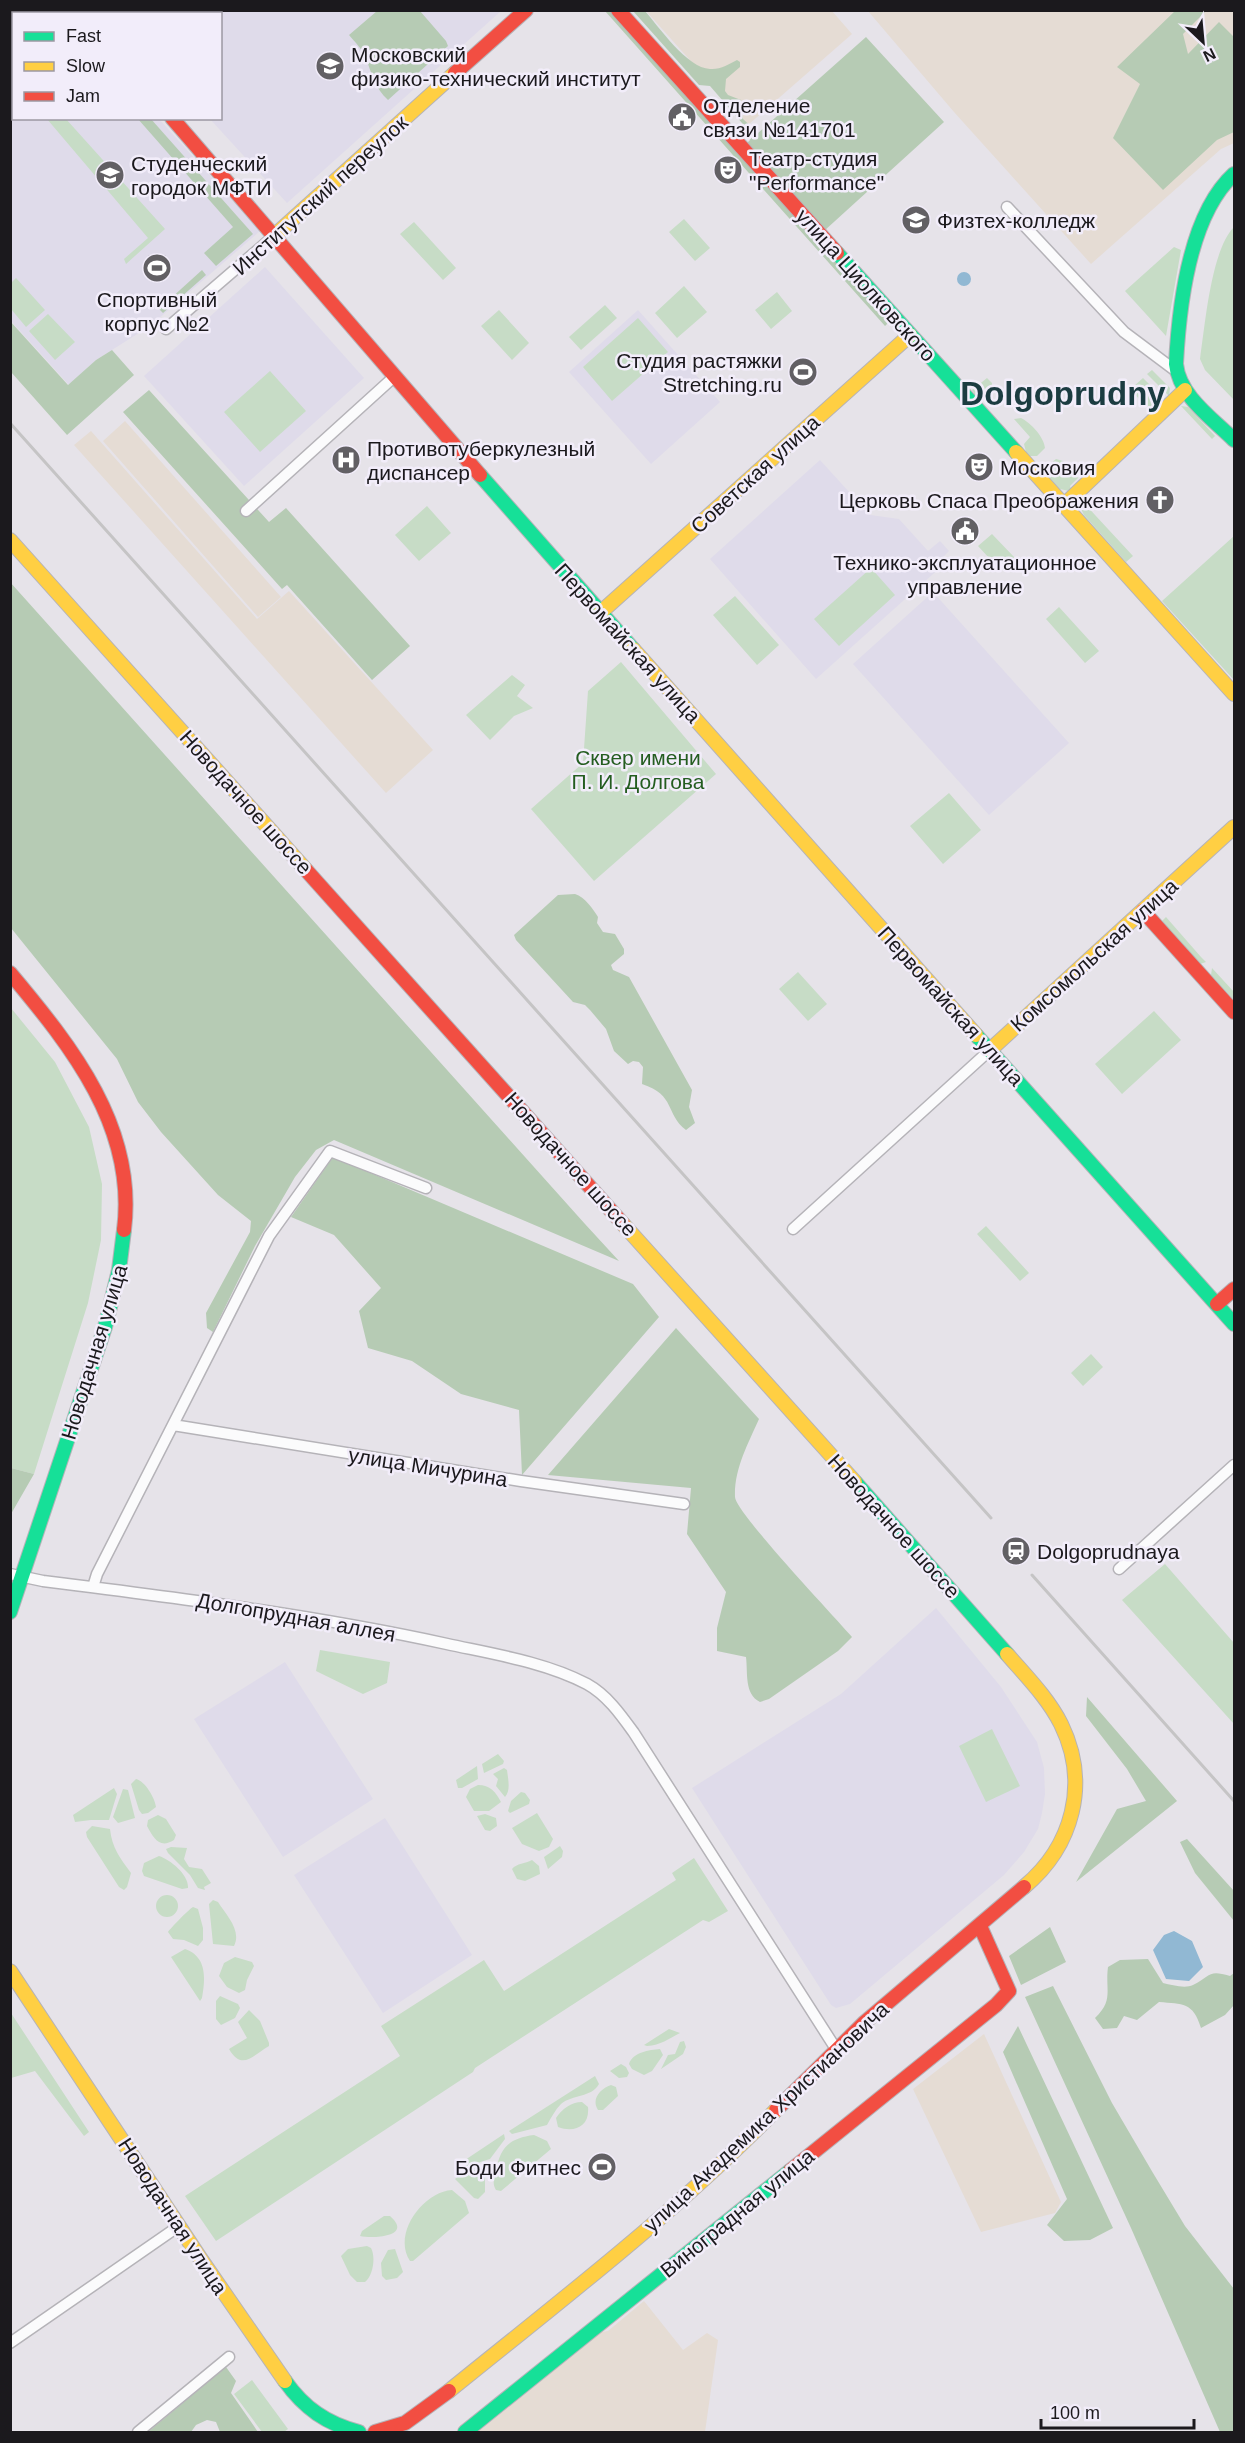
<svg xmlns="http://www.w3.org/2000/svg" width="1245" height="2443" font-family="Arial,sans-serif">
<rect width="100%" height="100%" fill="#e6e3e9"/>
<path fill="#e5dcd4" d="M646,11H832L852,34L748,125Z
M868,11H1234V143L1221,149L1091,264L954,112Z
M125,421L281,597L258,617L103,441Z
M91,431L257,619L289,591L433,750L386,793L74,445Z
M984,2034L1061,2202L1055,2213L981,2232L913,2089Z
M644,2301L683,2350L707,2333L718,2340L705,2432H478L602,2332L608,2331Z"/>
<path fill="#dfdbea" d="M10,11H63L66,13L14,14V118L159,119L260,231L150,326L96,360L69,385L11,321Z
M115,11H501L287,203L210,119L220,118V14H118Z
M265,267L364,378L244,486L144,376Z
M638,310L720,402L651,464L569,372Z
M820,460L870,515L899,519L928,551L940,541L949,551L938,562L942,566L816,679L710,559Z
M933,592L1069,743L989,815L853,664Z
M936,1608L1001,1687L1037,1742L1044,1768L1045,1794L1042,1813L1038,1829L1024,1852L1004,1875L850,2004L836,2008L831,2005L692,1788L841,1694Z
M285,1662L373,1799L283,1857L194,1719Z
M385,1818L472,1955L383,2013L294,1875Z"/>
<path fill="#c7dcc6" d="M123,11V10L171,11L168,13H120Z
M47,119H66L165,229L126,264L124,259L148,238Z
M684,219L710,248L695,261L669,232Z
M414,222L456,268L443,280L400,234Z
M1234,227V400L1205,370L1200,359C1205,326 1211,250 1234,227Z
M1174,247L1181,250L1166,336L1125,291Z
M16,278L45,310L26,327L11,309V283Z
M684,286L707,312L677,338L655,313Z
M777,292L792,311L771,329L755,310Z
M605,305L617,318L581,350L569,337Z
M499,310L529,343L512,360L481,326Z
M48,314L75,342L55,360L29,331Z
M638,318L668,352L612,401L583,367Z
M1152,370L1170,388L1169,396L1147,374Z
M270,371L306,411L260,452L224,412Z
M987,378L992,383V391L986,398H977L972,390Z
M1143,378L1163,398L1150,411L1132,391L1133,387Z
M1181,406L1188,407L1215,436L1212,439Z
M1021,418C1031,423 1044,437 1045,448L1037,456H1030L1026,452L1024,444L1030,437L1014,419Z
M1056,459L1063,461L1078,478L1070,486L1071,489L1069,491L1060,489L1048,476V466Z
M1083,502L1133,556L1126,562L1084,515L1081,509Z
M427,506L451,533L419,561L395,535Z
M992,534L1015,558L1001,571L978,546Z
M1234,536V680L1162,601Z
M871,568L895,595L839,646L814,619Z
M735,596L779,645L757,665L713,615Z
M1059,607L1099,651L1085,663L1046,619Z
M621,662L716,774L594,881L531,809L583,763L588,691Z
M512,675L525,685L517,696L533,708L514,716L490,740L466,715Z
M949,793L981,830L943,864L910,826Z
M1166,917L1201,957L1206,962L1200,964L1162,921Z
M1212,968L1234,992V1000L1211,975Z
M798,972L827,1004L808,1021L779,989Z
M11,1008L55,1062L89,1127L102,1184L101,1240L88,1303L34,1474L11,1468Z
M1154,1011L1181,1040L1122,1094L1095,1064Z
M986,1226L1029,1273L1020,1281L977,1234Z
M1091,1354L1103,1367L1083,1386L1071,1373Z
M1165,1564L1234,1643V1724L1122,1600Z
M320,1650L390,1662L387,1683L363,1694L316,1671Z
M992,1729L1020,1786L986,1802L959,1746Z
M498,1754L504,1761L503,1764L484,1773L482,1764Z
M477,1766L478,1779L462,1788H458L456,1780Z
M504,1768L507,1770C508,1778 511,1791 505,1797L496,1786L498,1779L493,1774Z
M136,1779C145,1781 155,1798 156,1807L148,1813L142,1814L139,1810L131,1784Z
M478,1785C490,1785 496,1792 501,1802L489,1811H474L466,1797L470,1789Z
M114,1788L117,1794L109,1820H91L75,1822L73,1815Z
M123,1789L128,1790L135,1818L118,1823L113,1817Z
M521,1792L525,1793L530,1800L529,1804L510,1813L508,1811L511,1801Z
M537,1813L553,1839L549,1847L539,1851L522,1844L512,1828Z
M485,1814L496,1818L497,1826L490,1831L485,1830L477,1816Z
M158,1815L166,1819L176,1835L174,1840C160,1849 154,1839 147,1826L148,1820Z
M92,1826L110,1829C112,1848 120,1858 131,1873L127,1887L124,1890L119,1887L87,1837L86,1832Z
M560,1846L563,1851L562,1857L548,1869L544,1857Z
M171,1847L187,1848L184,1859L189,1867L202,1869L211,1883L204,1887L205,1890L198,1888L190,1875L168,1853L166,1849Z
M159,1856C171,1860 189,1875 188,1888L182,1889L144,1876L142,1871L144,1863Z
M694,1858L728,1911L709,1922L703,1920L475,2068L473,2072L216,2241L185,2196L400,2056L381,2026L484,1960L504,1991L676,1880L672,1873Z
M532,1860L539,1866L540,1874L525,1881L517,1879L512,1869C517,1863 525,1864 532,1860Z
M156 1906a11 11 0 1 1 22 0a11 11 0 1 1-22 0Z
M213,1900L218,1902C226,1915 242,1930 234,1946L213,1944L209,1904Z
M193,1907L198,1909L203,1928V1940L198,1946L184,1940L173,1939L168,1932C170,1929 190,1908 193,1907Z
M185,1949C208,1957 205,1980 202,1998L200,2001L171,1957Z
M235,1957L252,1962L254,1966L247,1980L245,1990L239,1993L227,1987L219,1976L224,1963Z
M220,1996L238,2004L240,2008L235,2018L221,2025L216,2019V2001Z
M249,2010L260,2021L269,2043V2046C252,2056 242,2071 229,2049L247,2038L238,2022Z
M11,2013L89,2132L84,2136L35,2071L11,2078Z
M669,2029L680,2033C668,2039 661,2045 647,2046L644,2045Z
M684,2041L686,2047L683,2054L661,2069L668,2055L675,2054L680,2042Z
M660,2049L663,2055L652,2071L644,2075L632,2069L629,2064C633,2052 649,2050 660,2049Z
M621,2064L626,2067L629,2073L627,2077L619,2078L610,2071Z
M595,2076L599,2084C591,2098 573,2094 561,2104C555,2110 551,2118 547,2125L512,2134L509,2131Z
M611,2085L616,2087L618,2096L603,2110H598C591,2099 600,2089 611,2085Z
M582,2102L588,2107C590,2127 574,2133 558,2127L556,2118C562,2109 571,2102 582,2102Z
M504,2134L505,2139L490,2159L464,2167L459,2164Z
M534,2135L547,2141L551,2149L501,2191L496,2190C492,2184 494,2178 496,2171C500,2147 510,2138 534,2135Z
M478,2169L485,2172V2192L478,2199L474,2198L455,2179L460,2175Z
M452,2190L465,2201L469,2213L413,2261H410C392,2234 423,2192 452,2190Z
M384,2216H390C414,2237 372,2239 360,2236L362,2231Z
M367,2246L371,2248C376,2257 373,2276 365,2282H357L350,2275L341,2256L348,2249Z
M395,2249L403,2272L397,2278L386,2280L382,2276L381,2263L388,2250Z
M252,2380L288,2429L284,2432H262L234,2394Z"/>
<path fill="#b6cbb4" d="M377,11H420L446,41L448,46L388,100C375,88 372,75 366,58C363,50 355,42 349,35Z
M605,11H612L891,320L885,326Z
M633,11H645C659,27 687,68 710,69C720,70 729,64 737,60L740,62V67L726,79L725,91L728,95L741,100L743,119L758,133L866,37L944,122L824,231L747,143L750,140L746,135L742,123L710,86L699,85Z
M1175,11H1206L1183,34L1188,54L1219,22L1234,37V132L1217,140L1163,190L1113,138L1140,84L1117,67Z
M138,119H151L253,234L216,266L204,253L233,227Z
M202,270L206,275L163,313L159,309Z
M10,321L68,385L96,360L112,350L134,375L67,435L11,372Z
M149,390L269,522L286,508L410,646L372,680L287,585L282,589L123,412Z
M10,582L585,1224L619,1261L334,1140L316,1150L295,1177L255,1246L213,1332L207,1328L206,1313L250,1232L251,1221L218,1195L161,1132L138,1102L117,1059L11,928Z
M575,894C585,897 593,909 598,917L597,923L603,932L615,934L624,949V954L611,965L613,970L629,977L692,1090L689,1107L695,1123L686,1130C665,1114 676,1095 642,1084L643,1067L639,1062L633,1061L628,1064L614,1051L606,1029L590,1010L585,1005L573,1002L516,940L514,935L558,895Z
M333,1157L633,1284L659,1317L522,1475L519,1410L461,1394L412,1361L368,1348L359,1311L381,1288L334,1235L291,1217Z
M676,1328L759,1419C748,1444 734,1469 735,1497C736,1513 835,1617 852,1637L838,1651L769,1699L760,1702C744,1694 748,1673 746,1657L717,1651V1628L726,1592L687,1534L691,1488L548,1475Z
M11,1468L34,1474L11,1514L10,1468Z
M1087,1697L1177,1801L1076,1882L1117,1809L1146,1801L1127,1769L1086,1716Z
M1187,1839L1234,1891V1921L1195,1873L1180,1842Z
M1050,1927L1066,1962L1021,1985L1009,1956Z
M1148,1959L1163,1983C1172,1985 1185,1989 1193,1985C1211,1976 1208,1969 1230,1976L1234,1973V2005L1225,2015L1201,2028C1193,2002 1183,2004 1159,2002L1137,2020L1124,2016L1117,2028L1103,2029L1095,2018C1114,2000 1105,1990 1108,1967L1120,1960Z
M1053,1986L1112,2103L1153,2173L1185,2226L1234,2289V2432H1220L1131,2228L1025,1997Z
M1018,2026L1113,2228L1090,2240L1064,2241L1047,2225L1067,2199L1003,2052Z
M226,2367L236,2381L231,2393L258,2432H220L216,2422L207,2420L196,2425L191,2432H148Z"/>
<path fill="#91b8d3" d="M957 279a7 7 0 1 1 14 0a7 7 0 1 1-14 0Z
M1174,1931L1192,1941L1203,1967L1189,1981L1166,1979L1153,1950L1164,1935Z"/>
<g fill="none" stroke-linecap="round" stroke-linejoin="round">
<g stroke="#b5b3b8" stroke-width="13">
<path id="street" d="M1007,207L1124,332L1176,371
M166,329L274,236
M246,511L395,376
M793,1229L990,1050
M173,1425L521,1481L684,1504
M1119,1569L1234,1465
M10,1574L43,1581C179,1598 314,1615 447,1644C493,1654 545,1662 587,1684C607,1695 621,1715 634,1733L836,2049
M93,1587L97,1574L269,1236L330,1151L426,1188
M10,2343L179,2226
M138,2432L229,2357"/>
</g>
<g stroke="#b5b3b8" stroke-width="16">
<path id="fast" d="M1234,174C1189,215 1179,306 1176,364C1179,396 1213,419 1234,440
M837,253L1016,452
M480,475L633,649
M976,1035L1234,1324
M855,1482L1007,1654
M10,1612L105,1327L119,1270L124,1230
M285,2381C304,2408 327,2424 359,2432
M465,2432L790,2171"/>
</g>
<g stroke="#b5b3b8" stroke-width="16">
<path id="slow" d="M76,10L79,14
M274,236L455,73
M1016,452L1234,694
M1064,505L1185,390
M10,540L306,870
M600,613L910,335
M633,649L976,1035
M990,1050L1234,827
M623,1224L855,1482
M1007,1654C1026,1676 1048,1698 1061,1724C1090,1783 1073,1846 1024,1887
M10,1971L200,2258L285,2381
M449,2391C560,2301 675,2213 776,2110"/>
</g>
<g stroke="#b5b3b8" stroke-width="16">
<path id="jam" d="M618,10L837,253
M455,73L526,10
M172,118L480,475
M306,870L623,1224
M1143,911L1234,1012
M10,973C72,1047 137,1128 124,1230
M1217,1304L1234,1289
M776,2110L865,2022L1024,1887
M790,2171L996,2005L1009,1991L980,1926
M375,2432L405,2423L449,2391"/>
</g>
<use href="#street" stroke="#fbfbfc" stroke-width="10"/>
<use href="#fast" stroke="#16e098" stroke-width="14"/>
<use href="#slow" stroke="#ffcf43" stroke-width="14"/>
<use href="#jam" stroke="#f24e42" stroke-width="14"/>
<path stroke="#c5c4c5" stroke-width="3" d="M10,423L991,1518
M1032,1575L1234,1801"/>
</g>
<defs>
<g id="university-disc" transform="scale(1.5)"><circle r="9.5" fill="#626064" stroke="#f2edfa"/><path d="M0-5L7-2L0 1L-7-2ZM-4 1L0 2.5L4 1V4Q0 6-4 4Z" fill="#fff"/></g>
<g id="civic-disc" transform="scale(1.5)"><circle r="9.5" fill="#626064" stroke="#f2edfa"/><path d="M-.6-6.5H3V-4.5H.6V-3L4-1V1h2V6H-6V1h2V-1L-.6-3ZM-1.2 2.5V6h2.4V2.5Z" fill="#fff"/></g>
<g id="theatre-disc" transform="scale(1.5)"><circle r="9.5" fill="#626064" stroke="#f2edfa"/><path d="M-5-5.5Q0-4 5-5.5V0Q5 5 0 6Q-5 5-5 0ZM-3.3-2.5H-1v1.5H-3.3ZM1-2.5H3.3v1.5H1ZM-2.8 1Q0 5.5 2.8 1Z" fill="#fff"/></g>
<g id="stadium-disc" transform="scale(1.5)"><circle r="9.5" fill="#626064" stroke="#f2edfa"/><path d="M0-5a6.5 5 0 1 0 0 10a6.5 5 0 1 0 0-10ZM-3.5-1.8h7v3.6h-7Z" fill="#fff"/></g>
<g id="hospital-disc" transform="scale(1.5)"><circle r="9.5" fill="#626064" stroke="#f2edfa"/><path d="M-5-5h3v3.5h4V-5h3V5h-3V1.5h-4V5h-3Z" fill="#fff"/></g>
<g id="church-disc" transform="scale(1.5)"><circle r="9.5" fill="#626064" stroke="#f2edfa"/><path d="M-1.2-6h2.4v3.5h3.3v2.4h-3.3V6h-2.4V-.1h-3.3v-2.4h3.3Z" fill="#fff"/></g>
<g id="station-disc" transform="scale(1.5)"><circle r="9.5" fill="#626064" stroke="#f2edfa"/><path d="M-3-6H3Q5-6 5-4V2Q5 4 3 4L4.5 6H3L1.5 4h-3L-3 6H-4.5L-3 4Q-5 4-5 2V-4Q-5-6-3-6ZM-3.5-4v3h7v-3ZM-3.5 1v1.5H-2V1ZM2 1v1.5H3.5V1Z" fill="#fff"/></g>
</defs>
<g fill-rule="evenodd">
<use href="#university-disc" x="330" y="66"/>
<use href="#civic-disc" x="682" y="117"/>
<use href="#theatre-disc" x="728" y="170"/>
<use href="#university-disc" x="110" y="175"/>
<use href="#university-disc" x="916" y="220"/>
<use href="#stadium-disc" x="157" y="268"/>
<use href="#stadium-disc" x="803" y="372"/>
<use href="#hospital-disc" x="346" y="460"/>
<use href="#theatre-disc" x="979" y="467"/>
<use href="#church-disc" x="1160" y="500"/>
<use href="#civic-disc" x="965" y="531"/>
<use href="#station-disc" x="1016" y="1551"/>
<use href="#stadium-disc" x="602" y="2167"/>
</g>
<g text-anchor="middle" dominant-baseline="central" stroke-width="5" stroke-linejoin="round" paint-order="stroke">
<g font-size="21" fill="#1b191d" stroke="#f2edfa" text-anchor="start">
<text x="351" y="54">Московский<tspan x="351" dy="24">физико-технический институт</tspan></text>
<text x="703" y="105">Отделение<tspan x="703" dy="24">связи №141701</tspan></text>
<text x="749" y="158">Театр-студия<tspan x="749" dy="24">"Performance"</tspan></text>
<text x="131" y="163">Студенческий<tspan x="131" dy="24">городок МФТИ</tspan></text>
<text x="937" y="220">Физтех-колледж</text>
<text x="157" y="299" text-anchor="middle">Спортивный<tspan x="157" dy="24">корпус №2</tspan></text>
<text x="782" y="360" text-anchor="end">Студия растяжки<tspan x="782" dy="24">Stretching.ru</tspan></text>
<text x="367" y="448">Противотуберкулезный<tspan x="367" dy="24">диспансер</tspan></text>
<text x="1000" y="467">Московия</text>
<text x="1139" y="500" text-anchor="end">Церковь Спаса Преображения</text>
<text x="965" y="562" text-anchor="middle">Технико-эксплуатационное<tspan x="965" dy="24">управление</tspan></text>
<text x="1037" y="1551">Dolgoprudnaya</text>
<text x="581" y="2167" text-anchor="end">Боди Фитнес</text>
</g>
<g font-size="21" fill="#1b191d" stroke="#f2edfa">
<text transform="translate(320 195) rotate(-42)">Институтский переулок</text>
<text transform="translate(866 285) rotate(48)">улица Циолковского</text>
<text transform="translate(755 474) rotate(-42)">Советская улица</text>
<text transform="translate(628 643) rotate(48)">Первомайская улица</text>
<text transform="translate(246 802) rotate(48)">Новодачное шоссе</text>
<text transform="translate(1094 955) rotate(-42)">Комсомольская улица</text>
<text transform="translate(951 1006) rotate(48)">Первомайская улица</text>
<text transform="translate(571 1164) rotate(48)">Новодачное шоссе</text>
<text transform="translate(94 1352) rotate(-73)">Новодачная улица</text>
<text transform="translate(428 1467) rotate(9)">улица Мичурина</text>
<text transform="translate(894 1526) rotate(48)">Новодачное шоссе</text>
<text transform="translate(296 1617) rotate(10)">Долгопрудная аллея</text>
<text transform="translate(766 2117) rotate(-43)">улица Академика Христиановича</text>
<text transform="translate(737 2213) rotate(-39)">Виноградная улица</text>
<text transform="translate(173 2216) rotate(57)">Новодачная улица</text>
</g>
<g font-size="21" fill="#245d20" stroke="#f2edfa">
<text x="638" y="757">Сквер имени<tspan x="638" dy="24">П. И. Долгова</tspan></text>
</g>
<g font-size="33" font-weight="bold" fill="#1b3c41" stroke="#f2edfa">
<text x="1063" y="393">Dolgoprudny</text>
</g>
</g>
<rect width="1245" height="2443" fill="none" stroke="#1b191d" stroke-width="24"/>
<rect x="12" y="12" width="210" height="108" fill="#f2edfa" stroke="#9c98a2" stroke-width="1.5"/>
<rect x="24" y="32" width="30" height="9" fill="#16e098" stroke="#9c98a2" stroke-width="1.5"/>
<text x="66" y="42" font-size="18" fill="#1b191d">Fast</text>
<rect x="24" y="62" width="30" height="9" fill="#ffcf43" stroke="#9c98a2" stroke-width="1.5"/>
<text x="66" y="72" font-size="18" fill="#1b191d">Slow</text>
<rect x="24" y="92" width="30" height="9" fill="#f24e42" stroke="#9c98a2" stroke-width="1.5"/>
<text x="66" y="102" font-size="18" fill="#1b191d">Jam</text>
<g transform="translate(1203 42) rotate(154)" stroke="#f2edfa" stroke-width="4.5" paint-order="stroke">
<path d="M0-4.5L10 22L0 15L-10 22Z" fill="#1b191d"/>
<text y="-9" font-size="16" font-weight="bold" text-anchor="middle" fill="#1b191d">N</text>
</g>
<path d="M1041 2419v9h153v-9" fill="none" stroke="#1b191d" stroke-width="3"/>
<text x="1050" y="2419" font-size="18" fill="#1b191d" stroke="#f2edfa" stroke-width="4.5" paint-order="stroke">100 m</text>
</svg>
